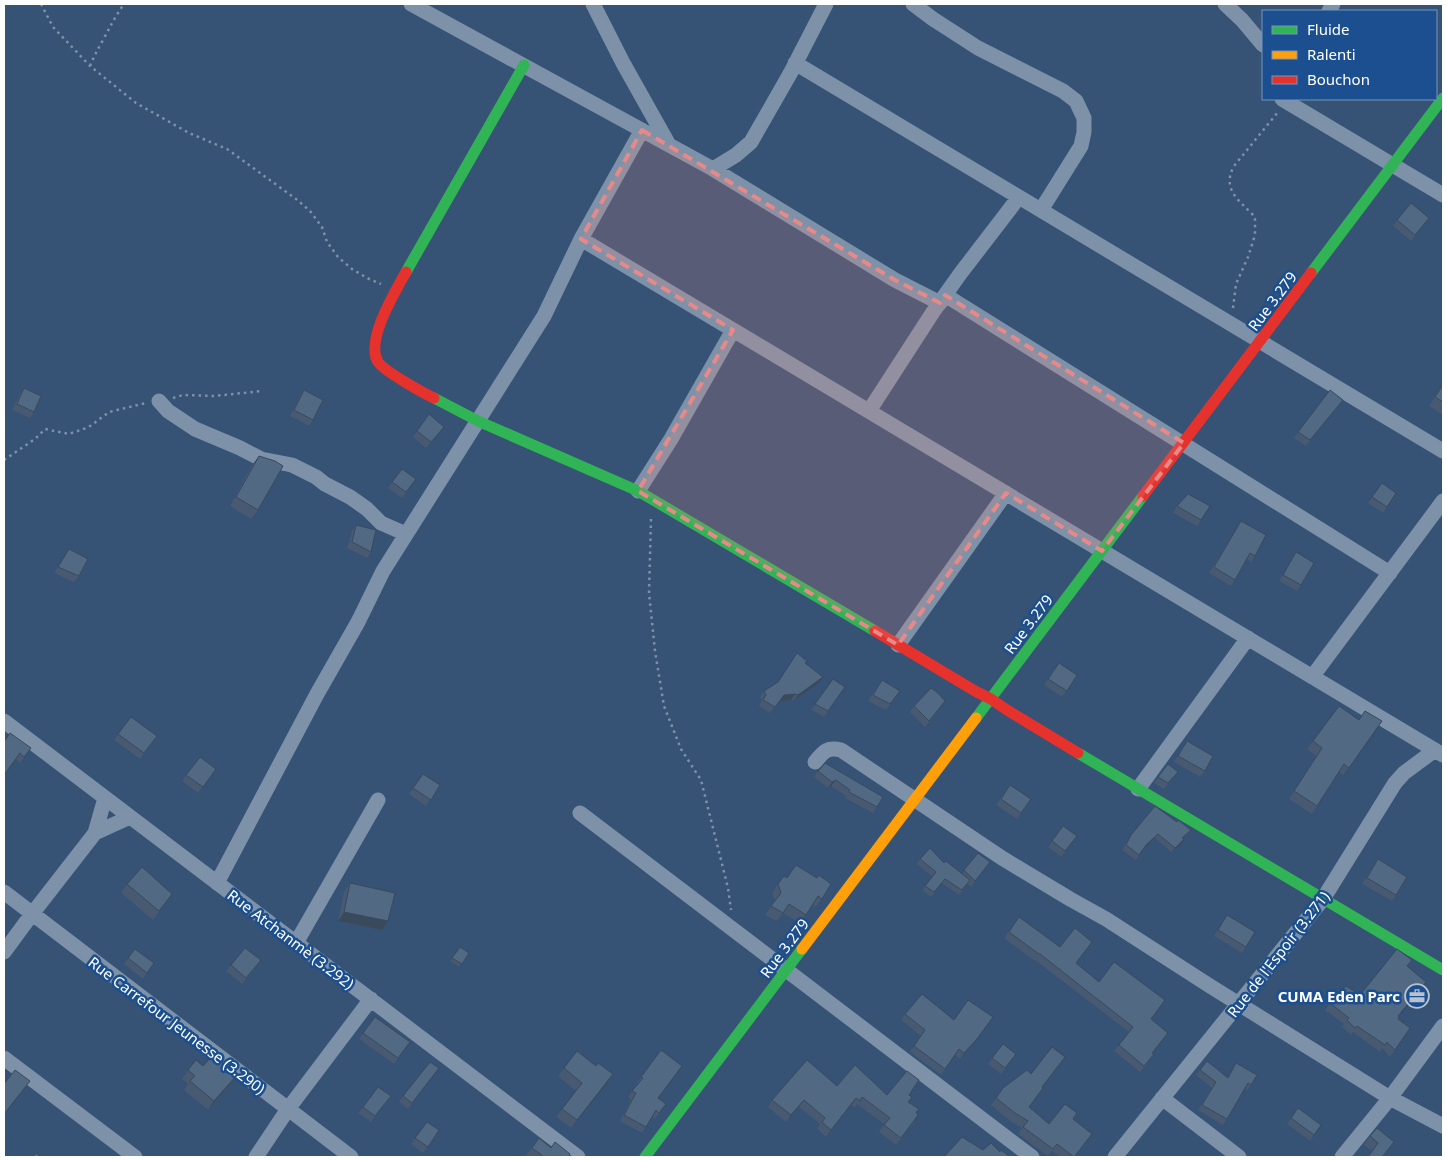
<svg xmlns="http://www.w3.org/2000/svg" width="1447" height="1161" font-family="'Noto Sans',sans-serif">
<rect width="100%" height="100%" fill="#365274"/>
<g fill="none" stroke-linecap="round" stroke-linejoin="round">
<path stroke="#7d92a8" stroke-width="2.5" stroke-dasharray="2.5 4" stroke-linecap="butt" d="M41,4L53,27L90,66L136,103L189,133L227,149L296,199L310,211L322,227L327,242L338,257L352,269L367,278L381,284
M90,66C94,56 98,49 103,40C110,27 116,15 124,4
M1233,308L1236,284L1248,257L1255,235V217C1240,201 1221,190 1234,166L1278,112
M173,398L183,395L214,396L262,391
M4,460L35,439L45,429L69,434L89,427L109,412L146,403
M651,519L649,593L655,651L664,706L681,749L701,780L728,888L731,910"/>
<path stroke="#7d92a8" stroke-width="15" d="M411,4L713,169L895,280L940,303
M593,4L623,63L669,145
M913,4L933,19L978,48L1063,91L1076,101L1084,118V132L1081,146L1041,210
M1225,4L1242,20L1263,45
M1329,11L1333,4
M795,63L1443,451
M1282,99L1443,195
M713,169L736,155L751,142L791,72L826,4
M581,239L1443,755
M945,295L1390,573
M159,401L168,411L195,429L240,448L261,459L292,465L316,477L325,484L350,497L367,509L381,523L406,534
M869,411L933,312L960,274L1019,197
M638,491L671,439L733,330
M898,645L1006,493
M1312,677L1443,501
M4,721L578,1157
M815,762C824,751 827,747 841,750L1002,858L1070,899L1106,919L1210,986L1390,1098L1443,1126
M1138,789L1248,638
M580,813L1032,1157
M95,833L130,817
M217,883L317,694L358,622L383,571L544,316L581,239L642,130
M4,892L351,1157
M296,943L378,800
M4,952L32,914L95,833L105,798
M4,1058L135,1157
M1162,1098L1239,1157
M256,1157L288,1109L371,999
M1115,1157L1323,899L1395,783L1404,773L1435,750
M1342,1157L1390,1098L1443,1026"/>
<path stroke="#30b455" stroke-width="11" d="M406,272L524,65
M1311,273L1443,98
M434,398L478,421L638,491L875,631
M976,718L1143,496
M1078,753L1443,970
M645,1157L802,949"/>
<path stroke="#ff9f0a" stroke-width="11" d="M802,949L976,718"/>
<path stroke="#e5322d" stroke-width="11" d="M406,272C395,292 365,341 378,362C384,371 423,393 434,398
M1143,496L1311,273
M875,631L975,691L991,699L1007,710L1078,753"/>
</g>
<path fill="#475a72" d="M1429,218L1411,241L1393,226L1397,220Z
M1443,384V415L1429,406Z
M24,388L34,412L30,418L12,410L20,394Z
M304,390L313,420L309,426L290,416L300,396Z
M1343,400L1306,446L1294,438L1298,432Z
M429,414L444,427L426,448L413,437Z
M259,456L258,510L251,519L230,506L252,465Z
M402,469L416,479L402,498L388,488Z
M1382,483L1387,507L1383,513L1368,503Z
M1177,506L1201,520L1197,526L1173,513Z
M1241,521L1255,556L1251,562L1247,559L1231,586L1209,573Z
M356,525L371,552L367,558L347,548L352,531Z
M69,549L79,576L74,582L54,573Z
M1296,552L1301,585L1297,591L1279,581Z
M1059,663L1077,675L1062,697L1044,685Z
M806,664L819,683L793,701L791,700L780,701L770,713L759,706L762,700L760,697L764,691Z
M833,679L845,687L824,717L811,710Z
M882,680L900,691L886,710L868,701Z
M914,706L941,707L925,727L910,712Z
M1339,706L1359,720L1365,711L1382,721L1343,775L1339,772L1312,814L1289,799L1316,756L1307,749Z
M131,717L157,736L140,759L114,740Z
M1187,741L1205,771L1200,777L1174,762Z
M4,742L31,748L20,763L16,759Z
M1168,764L1178,772L1164,789L1154,783Z
M216,769L198,793L182,781L186,775Z
M818,771L883,797L873,813L845,798L846,796L831,786L828,788L814,777Z
M423,774L440,785L426,806L409,794Z
M1010,785L1031,799L1017,819L996,805Z
M1177,822L1191,830L1183,838L1181,844L1171,852L1155,838L1143,849L1136,860L1122,850L1131,835Z
M1063,826L1077,836L1061,857L1048,847Z
M978,853L990,862L971,887L967,883L959,895L942,883L931,897L922,890L933,877L917,864L920,859L944,863L962,874Z
M1378,859L1396,895L1392,901L1362,884Z
M796,865L817,878L831,884L816,907L812,905L800,923L783,913L777,921L765,915L775,901L772,893L784,876L787,878Z
M350,883L388,921L382,930L338,921L344,892Z
M127,884L172,894L153,920L121,893Z
M1019,917L1099,982L1151,1019L1168,1033L1153,1053L1150,1060L1140,1072L1114,1051L1129,1032L1035,960V961L1004,938Z
M1223,921L1246,947L1242,953L1214,936Z
M460,947L469,953L459,967L450,961Z
M135,949L154,963L143,979L124,964Z
M231,965L257,966L242,984L226,971Z
M1407,966L1422,989L1398,1016V1019L1410,1028L1390,1057L1382,1048L1380,1052L1353,1032L1351,1035L1342,1027L1344,1024L1325,1010L1330,1003L1360,995Z
M905,1014L972,1045L960,1059L955,1055L941,1075L910,1052L921,1036L901,1020Z
M375,1017L410,1042L394,1064L359,1039Z
M1003,1044L1016,1054L1001,1074L988,1064Z
M661,1050L658,1098L666,1104L655,1119L652,1116L642,1133L620,1121L631,1099L628,1097L638,1083H637Z
M1065,1057L1042,1087L1029,1107L1049,1124L1077,1113L1073,1119L1087,1141L1074,1157H1060L1052,1151L1048,1156L1018,1134L1022,1128L1010,1121L991,1105L996,1098L1031,1074Z
M1236,1063L1251,1085L1247,1090L1245,1089L1223,1125L1198,1110L1212,1088L1196,1075L1200,1070L1228,1077Z
M203,1066L231,1083L208,1110L184,1090L188,1084L182,1079L188,1070Z
M596,1066L613,1074L571,1128L556,1117L576,1091L558,1076L564,1068Z
M439,1068L408,1109L399,1102L403,1096Z
M837,1086L887,1095H909L912,1097L909,1102L919,1109L917,1112L914,1122L896,1145L879,1132L884,1124L857,1104L855,1108L851,1105L826,1137L817,1128L820,1124L799,1107L786,1122L768,1107L772,1100Z
M391,1096L371,1122L358,1113L363,1107Z
M1298,1108L1321,1125L1310,1141L1287,1124Z
M427,1122L439,1130L423,1153L411,1144Z
M1370,1136L1394,1142L1383,1157H1368L1372,1151L1364,1145Z
M532,1148H551L569,1155L573,1157H529L526,1155Z"/>
<path fill="#394a5c" d="M823,677L819,683L793,701L798,695Z
M795,694L791,700L780,701L770,713L784,695Z
M836,780L831,786L828,788L832,782Z
M1158,834L1155,838L1142,850L1146,845Z
M1184,839L1181,844L1171,852Z
M344,912L388,921L382,930L338,921Z
M1426,982L1422,989L1393,1023L1398,1016Z
M988,1023L972,1045L960,1059L964,1053Z
M613,1074L607,1083L571,1128L577,1120Z
M237,1075L231,1083L208,1110L214,1101Z
M856,1098L851,1105L826,1137L831,1130Z
M804,1100L799,1107L786,1122L791,1115Z"/>
<path fill="#526984" stroke="#394a5c" d="M1411,203L1429,218L1415,235L1397,220Z
M1443,385V402L1435,397Z
M24,388L41,396L34,412L17,404Z
M304,390L323,400L313,420L294,410Z
M1330,390L1343,400L1310,440L1298,432Z
M429,414L444,427L431,442L417,431Z
M259,456L275,461L283,466L258,510L236,497Z
M402,469L416,479L406,492L392,482Z
M1382,483L1396,493L1387,507L1372,497Z
M1188,494L1210,506L1201,520L1177,506Z
M1241,521L1266,535L1255,556L1250,553L1235,580L1214,567Z
M356,525L376,530L371,552L352,542Z
M69,549L88,559L79,576L58,567Z
M1296,552L1314,563L1301,585L1283,575Z
M797,653L807,661L805,663L823,677L798,695L795,694L784,695L775,707L763,700L766,695L764,691L778,682Z
M1059,663L1077,675L1067,691L1048,679Z
M833,679L845,687L828,711L815,704Z
M882,680L900,691L890,704L873,695Z
M931,688L938,693L945,701L929,721L914,706Z
M1339,706L1359,720L1365,711L1382,721L1349,768L1344,764L1317,806L1294,791L1322,748L1313,741Z
M131,717L157,736L144,753L118,734Z
M10,733L31,748L24,757L20,753L4,775V742Z
M1187,741L1213,756L1205,771L1178,756Z
M200,757L216,769L203,787L186,775Z
M825,763L883,797L877,807L849,792L850,790L836,780L832,782L818,771Z
M1168,764L1178,772L1168,783L1158,777Z
M423,774L440,785L431,800L413,788Z
M1010,785L1031,799L1021,813L1001,799Z
M1155,806L1177,822L1178,820L1191,830L1182,838L1184,839L1175,848L1158,834L1146,845L1139,855L1126,845L1131,835Z
M1063,826L1077,836L1065,851L1052,841Z
M930,848L944,863L946,861L970,880L962,890L945,879L934,892L925,886L936,872L920,859Z
M978,853L990,862L975,881L964,870Z
M1378,859L1407,877L1396,895L1367,878Z
M796,865L817,878L819,875L831,884L822,899L818,896L806,915L789,904L783,913L771,906L781,893L778,884L784,876L787,878Z
M142,867L172,894L159,911L127,884Z
M350,883L395,893L388,921L344,912Z
M1227,915L1255,932L1246,947L1218,930Z
M1019,917L1060,947L1075,928L1092,942L1076,963L1099,982L1114,962L1165,1000L1151,1019L1168,1033L1152,1053L1154,1054L1144,1066L1119,1045L1133,1027L1040,954H1039L1009,932Z
M460,947L469,953L462,964L452,958Z
M245,948L261,960L246,978L231,965Z
M135,949L154,963L147,973L128,958Z
M1397,949L1412,960L1407,966L1426,982L1398,1016L1399,1017L1398,1019L1410,1028L1395,1050L1387,1042L1385,1045L1357,1026L1355,1028L1347,1020L1349,1018L1330,1003L1346,986L1360,995Z
M922,994L954,1020L968,1000L993,1017L977,1039L964,1053L959,1049L945,1069L914,1046L925,1030L905,1014Z
M375,1017L410,1042L398,1058L363,1033Z
M1003,1044L1016,1054L1005,1068L992,1058Z
M1052,1047L1065,1057L1042,1087L1043,1088L1029,1107L1049,1124L1065,1104L1077,1113L1073,1119L1092,1134L1074,1157L1057,1144L1053,1149L1023,1127L1028,1121L1015,1113L996,1098L1003,1088L1027,1070L1031,1074Z
M661,1050L682,1066L658,1098L666,1104L659,1113L656,1110L646,1127L624,1115L636,1093L632,1091L643,1078L641,1077Z
M577,1051L596,1066L598,1063L613,1074L577,1120L562,1109L582,1083L564,1068Z
M214,1054L237,1075L214,1101L190,1081L195,1076L188,1070L196,1060L203,1066Z
M807,1060L837,1086L855,1065L887,1095L907,1071L919,1080L909,1095L912,1097L908,1102L919,1109L916,1112L918,1115L901,1138L884,1125L890,1118L862,1097L860,1101L856,1098L831,1130L822,1122L825,1118L804,1100L791,1115L772,1100Z
M1207,1061L1228,1078L1236,1063L1257,1075L1251,1085L1248,1083L1227,1119L1202,1105L1216,1082L1200,1070Z
M430,1062L439,1068L412,1103L403,1096Z
M15,1070L30,1081L4,1114V1084Z
M378,1087L391,1096L375,1116L363,1107Z
M1298,1108L1321,1125L1314,1135L1291,1118Z
M427,1122L439,1130L428,1147L415,1138Z
M1377,1128L1394,1142L1382,1157H1368L1378,1143L1370,1136Z
M962,1137L983,1150L991,1143L1000,1152L1001,1150L1010,1157H944Z
M539,1138L551,1148L555,1142L570,1154L569,1155L573,1157H540L542,1155L532,1148Z
M36,1153L41,1157H33Z"/>
<path fill="#e88989" fill-opacity="0.2" stroke="#e88989" stroke-width="4" stroke-dasharray="10 6" stroke-linejoin="round" d="M642,130L895,280L940,303L945,295L1184,443L1102,551L1006,493L898,645L638,491L733,330L581,239Z"/>
<defs>
<g id="office-ring" transform="scale(1.25)"><circle r="9.5" fill="#1b4f8f" stroke="#b9c2ce" stroke-width="1.5"/><path d="M-6-3h4V-5.5h4V-3h4V5H-6ZM-1-4.5V-3h2v-1.5ZM-6 0V1H6V0Z" fill="#b9c2ce"/></g>
</defs>
<g fill-rule="evenodd">
<use href="#office-ring" x="1417" y="996"/>
</g>
<g text-anchor="middle" dominant-baseline="central" stroke-width="5" stroke-linejoin="round" paint-order="stroke">
<g font-size="15" fill="#fff" stroke="#1b4f8f">
<text transform="translate(1272 301) rotate(-53)">Rue 3.279</text>
<text transform="translate(1028 624) rotate(-53)">Rue 3.279</text>
<text transform="translate(291 939) rotate(37)">Rue Atchanmè (3.292)</text>
<text transform="translate(784 948) rotate(-53)">Rue 3.279</text>
<text transform="translate(1278 954) rotate(-52)">Rue de l'Espoir (3.271)</text>
<text transform="translate(177 1025) rotate(37)">Rue Carrefour Jeunesse (3.290)</text>
</g>
<g font-size="15" font-weight="bold" fill="#fff" stroke="#1b4f8f" text-anchor="end">
<text x="1400" y="996">CUMA Eden Parc</text>
</g>
</g>
<rect width="1447" height="1161" fill="none" stroke="#ffffff" stroke-width="10"/>
<rect x="1262" y="10" width="175" height="90" fill="#1b4f8f" stroke="#7695bc"/>
<rect x="1272" y="26" width="25" height="8" fill="#30b455" stroke="#7695bc"/>
<text x="1307" y="35" font-size="15" fill="#ffffff">Fluide</text>
<rect x="1272" y="51" width="25" height="8" fill="#ff9f0a" stroke="#7695bc"/>
<text x="1307" y="60" font-size="15" fill="#ffffff">Ralenti</text>
<rect x="1272" y="76" width="25" height="8" fill="#e5322d" stroke="#7695bc"/>
<text x="1307" y="85" font-size="15" fill="#ffffff">Bouchon</text>
</svg>
